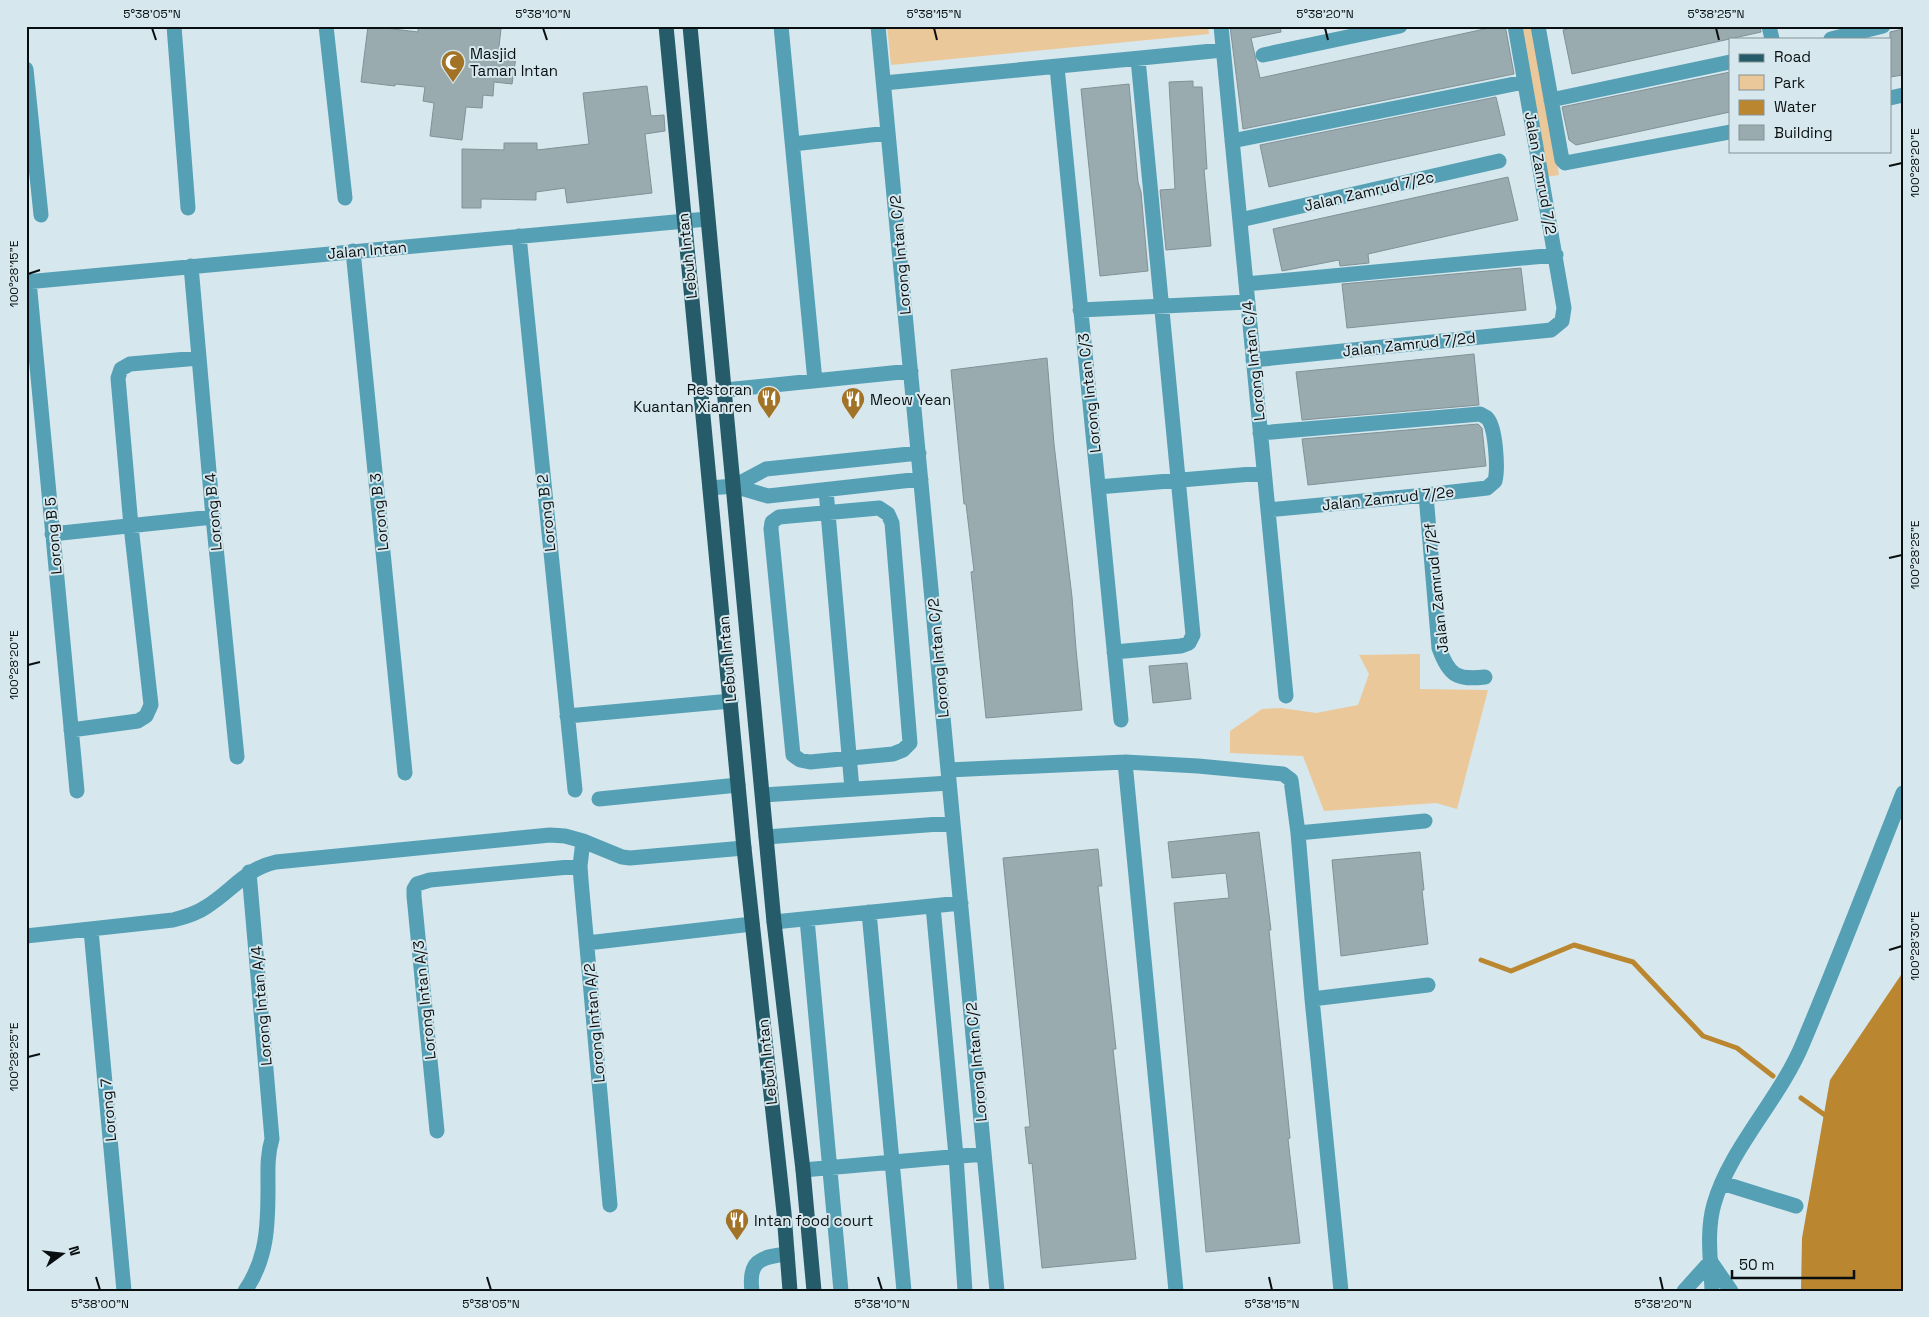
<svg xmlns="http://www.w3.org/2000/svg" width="1929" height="1317" font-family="'Space Grotesk',sans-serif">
<rect width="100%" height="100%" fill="#d6e8ed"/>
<path fill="#ebc899" d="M887,26H1208L1209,34L891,65Z
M1522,26H1534L1559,175L1546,177Z
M1420,654V689L1488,690L1457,809L1436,803L1324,811L1303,756L1230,753V731L1262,709L1281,708L1316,713L1358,705L1369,674L1359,655Z"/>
<path fill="#bb8630" d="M1903,972V1291H1801L1802,1238L1830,1080Z"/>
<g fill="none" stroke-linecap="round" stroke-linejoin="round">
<path stroke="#bb8630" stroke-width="5" d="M1481,960L1511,971L1574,945L1633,962L1703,1036L1737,1048L1773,1076
M1801,1098L1829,1118"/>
</g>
<path fill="#9aabb0" stroke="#819297" d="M368,26L418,32V26H476L501,29L498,55L516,57L512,84L494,82L493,96L483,95L482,108L466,107L462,140L430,136L434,103L423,101L425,87L395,84V86L361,82Z
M1230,26H1280L1281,32L1251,38L1260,78L1489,28V26H1504L1506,30L1514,74L1243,129Z
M1580,26H1760L1761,32L1572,74L1563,30Z
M1903,29V75L1890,77V32Z
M1730,72V112L1576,145L1569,140L1562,107Z
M1193,81V87H1202L1207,169H1204L1211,246L1166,250L1160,190L1175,189L1169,82Z
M1129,84L1138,182L1141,192L1148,271L1100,276L1081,89Z
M647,86L651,116L664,115L665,131L645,134L652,193L567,203L565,188L536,192V200L481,199V208H462V149L504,150V143H537V150L589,144L583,93Z
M1496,97L1505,135L1269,187L1260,145Z
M1508,177L1518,220L1368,254L1369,263L1340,266L1339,260L1282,271L1273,229Z
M1521,268L1526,310L1347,328L1342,284Z
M1474,354L1479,405L1302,420L1296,372Z
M1047,358L1054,444L1072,597L1076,649L1082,710L986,718L971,572L974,571L966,504H964L951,370Z
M1478,424L1482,428L1486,466L1308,485L1302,439Z
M1187,663L1191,699L1153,703L1149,666Z
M1259,832L1271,930H1269L1290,1138L1288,1139L1300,1243L1206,1252L1174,903L1229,898L1226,873L1172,878L1168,842Z
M1098,849L1102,886H1098L1116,1049H1113L1136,1259L1042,1268L1032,1163L1029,1164L1025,1127H1030L1003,858Z
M1420,852L1424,890H1422L1428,944L1341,956L1332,860Z"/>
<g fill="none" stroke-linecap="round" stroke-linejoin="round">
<path stroke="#56a0b6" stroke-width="15" d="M174,26L188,208
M326,26L345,198
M781,26L815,381
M878,26L997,1291
M1221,26L1286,696
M1538,26L1562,160L1565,163L1730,132
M1769,26L1772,39
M1831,39L1883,26
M1263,55L1400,26
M1057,67L1121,720
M26,69L41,215
M884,83L1223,50
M1890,98L1903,95
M1551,100L1730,62
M1232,141L1524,82
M793,144L888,133
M1240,220L1499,161
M519,236L575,790
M353,251L405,773
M191,266L213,517L237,757
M29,281L77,791
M26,282L707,219
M1246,284L1556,255
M1080,310L1248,302
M1253,360L1551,330L1562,321L1564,308L1515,26
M725,390L911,371
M1260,433L1480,414C1482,415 1486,417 1487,418C1496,427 1498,469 1495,481L1487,488L1426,495L1268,510
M734,486L768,496L921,479
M1098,487L1264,473
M710,488L734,486L766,469L919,453
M826,490L852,789
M1426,495L1439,648C1449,676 1457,680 1485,677
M879,508L888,514L892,523L910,743L903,750L893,754L810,762L800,760L793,755L771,529L772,522L779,517Z
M52,534L213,517
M1114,652L1181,646L1189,643L1193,635L1138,59
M567,716L731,701
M71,730L138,721L146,716L151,705L131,526L118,378L121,369L130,364L199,358
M1125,762L1176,1291
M948,770L1125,762L1198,766L1283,774L1291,780L1298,833L1312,999L1341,1291
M763,795L949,783
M599,799L738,785
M1298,833L1425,821
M766,837L953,823
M583,841L580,866L581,880L610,1205
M933,906L956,1156L965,1291
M869,912L904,1291
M807,919L841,1291
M774,922L961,903
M91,930L124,1291
M26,936L173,920C185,917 196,914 206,907C232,891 245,869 276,862L550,835L565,836L583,841L622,857L630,858L744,848
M587,943L752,924
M1312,999L1428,985
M437,1131L414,896V889L417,884L430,880L580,866
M803,1170L984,1154
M1722,1183L1796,1206
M1711,1262L1731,1291
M245,1291C267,1259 268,1226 268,1188C268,1171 267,1155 272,1139L249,872
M752,1291C748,1261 760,1257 787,1254
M1684,1291L1711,1261
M1712,1291C1711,1262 1706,1232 1714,1204C1730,1148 1780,1099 1803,1043C1838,960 1870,876 1903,793"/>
<path stroke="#265c6a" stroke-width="15" d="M666,26L744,848L784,1213L790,1291
M690,26L774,922L803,1170L814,1291"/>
</g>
<path fill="none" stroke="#090f11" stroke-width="2" d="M152,28L156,40M543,28L547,40M934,28L937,40M1325,28L1328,40M1716,28L1719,40M1889,166L1902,163M28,274L40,270M1889,558L1902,555M28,665L40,662M1889,950L1902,946M28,1057L40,1054M96,1277L100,1290M487,1277L491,1290M878,1277L882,1290M1269,1277L1272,1290M1660,1277L1663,1290"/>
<defs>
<g id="mosque-pin" transform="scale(1.25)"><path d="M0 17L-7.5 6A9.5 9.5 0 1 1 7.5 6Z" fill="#a27326" stroke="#d6e8ed"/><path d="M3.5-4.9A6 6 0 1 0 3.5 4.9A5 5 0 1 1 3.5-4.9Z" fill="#fff"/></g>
<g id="restaurant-pin" transform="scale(1.25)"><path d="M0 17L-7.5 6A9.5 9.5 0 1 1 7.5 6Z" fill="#a27326" stroke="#d6e8ed"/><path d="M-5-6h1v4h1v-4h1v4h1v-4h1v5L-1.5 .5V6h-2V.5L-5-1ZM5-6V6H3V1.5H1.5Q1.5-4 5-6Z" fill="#fff"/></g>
</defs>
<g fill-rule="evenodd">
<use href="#mosque-pin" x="453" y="62"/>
<use href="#restaurant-pin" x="769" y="398"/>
<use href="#restaurant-pin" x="853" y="399"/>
<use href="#restaurant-pin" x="737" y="1220"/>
</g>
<g text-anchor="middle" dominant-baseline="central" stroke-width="4" stroke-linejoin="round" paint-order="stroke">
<g font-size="15" fill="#090f11" stroke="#d6e8ed" text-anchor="start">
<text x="470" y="53">Masjid<tspan x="470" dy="17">Taman Intan</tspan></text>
<text x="752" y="389" text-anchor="end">Restoran<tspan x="752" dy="17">Kuantan Xianren</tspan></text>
<text x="870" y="399">Meow Yean</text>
<text x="754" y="1220">Intan food court</text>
</g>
<g font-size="15" fill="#090f11" stroke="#d6e8ed">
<text transform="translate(1541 173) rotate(80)">Jalan Zamrud 7/2</text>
<text transform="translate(1369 191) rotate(-13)">Jalan Zamrud 7/2c</text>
<text transform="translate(367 250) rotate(-5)">Jalan Intan</text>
<text transform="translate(900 255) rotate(-95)">Lorong Intan C/2</text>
<text transform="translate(687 256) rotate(-96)">Lebuh Intan</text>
<text transform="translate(1409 344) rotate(-6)">Jalan Zamrud 7/2d</text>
<text transform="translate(1253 361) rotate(-96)">Lorong Intan C/4</text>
<text transform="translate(1089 393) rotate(-96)">Lorong Intan C/3</text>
<text transform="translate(1388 498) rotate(-6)">Jalan Zamrud 7/2e</text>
<text transform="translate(213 512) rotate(-95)">Lorong B 4</text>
<text transform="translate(379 512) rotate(-96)">Lorong B 3</text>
<text transform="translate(546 513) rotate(-96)">Lorong B 2</text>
<text transform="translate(53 536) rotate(-95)">Lorong B 5</text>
<text transform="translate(1436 588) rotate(-96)">Jalan Zamrud 7/2f</text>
<text transform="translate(938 658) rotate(-95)">Lorong Intan C/2</text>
<text transform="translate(727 659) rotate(-95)">Lebuh Intan</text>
<text transform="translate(424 1000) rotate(-96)">Lorong Intan A/3</text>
<text transform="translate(261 1006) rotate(-95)">Lorong Intan A/4</text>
<text transform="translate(594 1023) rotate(-95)">Lorong Intan A/2</text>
<text transform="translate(767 1062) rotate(-96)">Lebuh Intan</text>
<text transform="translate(976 1062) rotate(-95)">Lorong Intan C/2</text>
<text transform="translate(108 1110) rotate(-95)">Lorong 7</text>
</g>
</g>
<rect width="1929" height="1317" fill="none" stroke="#d6e8ed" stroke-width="55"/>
<rect x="1729" y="38" width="162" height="115" fill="#d6e8ed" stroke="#849195"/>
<rect x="1739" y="54" width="25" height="8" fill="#265c6a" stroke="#849195"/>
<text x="1774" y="62" font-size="15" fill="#090f11">Road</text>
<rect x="1739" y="75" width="25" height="15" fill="#ebc899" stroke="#849195"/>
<text x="1774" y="88" font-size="15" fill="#090f11">Park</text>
<rect x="1739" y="100" width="25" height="15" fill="#bb8630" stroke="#849195"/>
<text x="1774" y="112" font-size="15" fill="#090f11">Water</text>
<rect x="1739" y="125" width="25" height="15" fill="#9aabb0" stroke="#849195"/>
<text x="1774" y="138" font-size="15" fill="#090f11">Building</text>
<g transform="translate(62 1254) rotate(75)" stroke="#d6e8ed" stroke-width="4" paint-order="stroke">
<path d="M0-4L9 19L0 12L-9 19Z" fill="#090f11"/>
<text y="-8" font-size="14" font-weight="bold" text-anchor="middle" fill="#090f11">N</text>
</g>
<path d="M1732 1270v8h122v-8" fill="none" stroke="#090f11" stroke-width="2.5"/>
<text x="1739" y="1270" font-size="15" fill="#090f11" stroke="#d6e8ed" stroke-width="4" paint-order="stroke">50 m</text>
<rect x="28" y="28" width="1874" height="1262" fill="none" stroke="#090f11" stroke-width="2"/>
<g font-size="12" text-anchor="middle" fill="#090f11">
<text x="152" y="18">5°38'05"N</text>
<text x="543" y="18">5°38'10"N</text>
<text x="934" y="18">5°38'15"N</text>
<text x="1325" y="18">5°38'20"N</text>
<text x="1716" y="18">5°38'25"N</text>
<text transform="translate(1915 163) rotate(-90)" y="4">100°28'20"E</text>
<text transform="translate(14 274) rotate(-90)" y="4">100°28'15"E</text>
<text transform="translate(1915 555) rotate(-90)" y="4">100°28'25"E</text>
<text transform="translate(14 665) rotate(-90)" y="4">100°28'20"E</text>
<text transform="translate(1915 946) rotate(-90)" y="4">100°28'30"E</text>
<text transform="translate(14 1057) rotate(-90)" y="4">100°28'25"E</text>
<text x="100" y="1308">5°38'00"N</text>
<text x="491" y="1308">5°38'05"N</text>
<text x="882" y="1308">5°38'10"N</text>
<text x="1272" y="1308">5°38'15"N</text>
<text x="1663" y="1308">5°38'20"N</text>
</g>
</svg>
